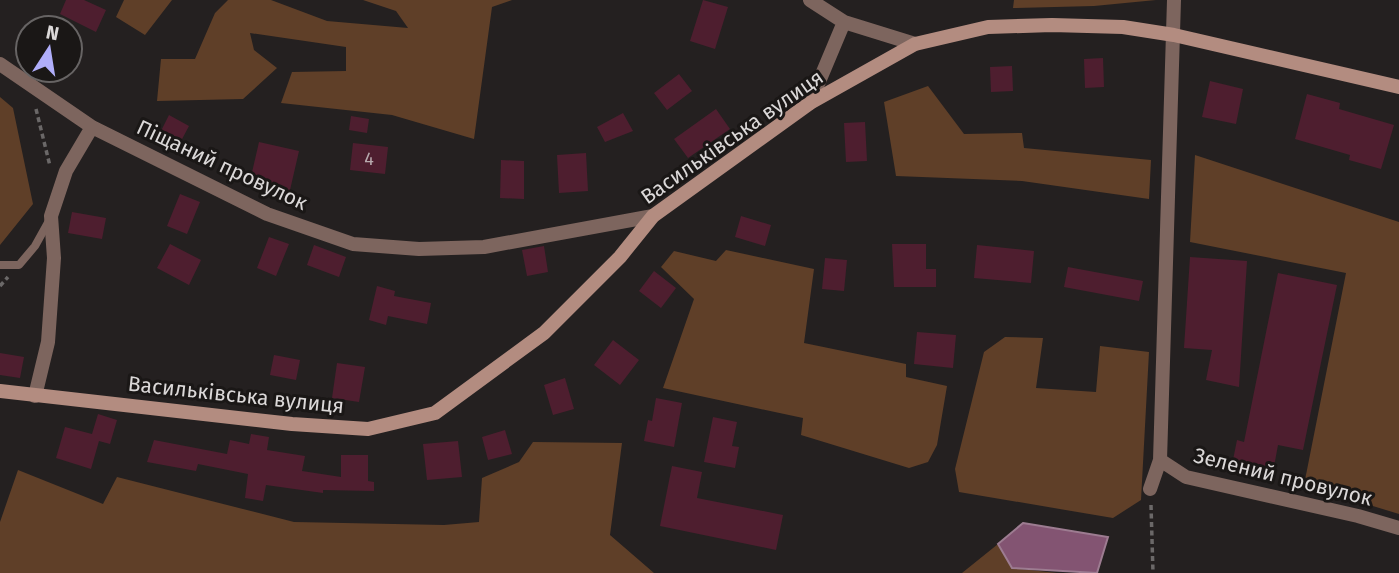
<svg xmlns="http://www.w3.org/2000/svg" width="1399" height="573" font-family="'Fira Sans',sans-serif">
<rect width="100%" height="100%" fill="#242020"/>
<path fill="#5f3f28" d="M124,0H172L145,35L116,17Z
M228,0H271L327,21L408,28L396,11L363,0H512L492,7L474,139L392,115L281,103L292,72L346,71V47L250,33L254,50L277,68L243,99L157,101L161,59H195L215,13Z
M1014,0H1156L1094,6L1013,8Z
M928,86L964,134L1022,133L1024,148L1151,160L1149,199L1022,181L896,176L884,102Z
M0,97L13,108L33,204L0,245Z
M1195,155L1399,222V514L1304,485L1346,273L1190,242Z
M726,250L814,269L804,343L906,364V377L947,386L937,445L928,462L909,468L801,435L803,418L663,388L694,299L661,267L674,251L716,261Z
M1005,337L1043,338L1036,388L1096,392L1100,346L1149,352L1141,500L1113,518L959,492L955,469L984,352Z
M533,442L622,443L610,535L654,573H0V522L18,470L103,504L117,477L294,522L444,525L479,522L482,478L519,462Z
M998,544L1012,568L1057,573H962Z"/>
<path fill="#835472" stroke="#9d7c91" stroke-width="2" d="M1023,523L1108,537L1097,573L1012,568L998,544Z"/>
<path fill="#4e1e2f" d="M66,0H84L106,10L96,32L60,14Z
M703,0L728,7L715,49L690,41Z
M1103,58L1104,87L1085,88L1084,59Z
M1012,66L1013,91L991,92L990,67Z
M679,74L692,91L667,110L654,93Z
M1210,81L1243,89L1236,124L1202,117Z
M1307,94L1340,103L1339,109L1394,125L1381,169L1349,160L1350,155L1295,139Z
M716,109L730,129L688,158L674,139Z
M623,113L633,131L605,142L597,127Z
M169,115L189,126L181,141L161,131Z
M351,116L369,119L367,133L349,130Z
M865,122L867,161L846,162L844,123Z
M259,142L299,151L290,190L250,181Z
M353,143L388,147L385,174L350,170Z
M586,153L588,191L559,193L557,155Z
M501,160L524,161V199L500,198Z
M180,194L200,202L187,234L167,226Z
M72,212L106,218L102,239L68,233Z
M741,216L771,225L765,246L735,237Z
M269,237L289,244L276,276L257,268Z
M170,244L201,260L189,285L157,268Z
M892,244H926V269H936V287H894Z
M314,245L346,257L339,277L307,265Z
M977,245L1034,251L1031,283L974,278Z
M544,246L548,272L527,276L522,250Z
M1190,257L1247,261L1239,387L1206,380L1212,350L1184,348Z
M825,258L847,260L844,291L822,289Z
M1068,267L1143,281L1139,301L1064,287Z
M654,271L676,288L661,308L639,291Z
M1278,273L1337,285L1303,450L1278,445L1273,472L1232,465L1237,440L1244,442Z
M377,286L395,291L394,296L431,303L427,324L388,316L386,325L369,320Z
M917,332L956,335L953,368L914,364Z
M613,340L639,360L620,385L594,365Z
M0,353L24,357L20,378L0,375Z
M274,355L300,360L296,380L270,375Z
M337,363L365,367L359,402L332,398Z
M565,378L574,409L553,415L544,385Z
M656,398L682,403L674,447L644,441L648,420L652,421Z
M98,414L117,420L110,444L99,441L91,469L56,458L65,427L92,434Z
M713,417L737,422L732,446L739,447L735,468L704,462Z
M505,430L512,454L488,460L482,437Z
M251,434L269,437L267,450L305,456L302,471L341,477V455H368V481L374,482V491L323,490V493L266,485L263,501L245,498L248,474L198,464L196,471L147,462L154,440L227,454L230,440L249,444Z
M458,441L462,477L427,480L423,444Z
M672,466L702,472L697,498L783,515L776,550L660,526Z"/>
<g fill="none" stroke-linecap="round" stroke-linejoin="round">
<path stroke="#6b6868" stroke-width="3.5" stroke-dasharray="5 3.5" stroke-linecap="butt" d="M36,109L50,166
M0,286L8,277
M1151,505L1153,573"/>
<path stroke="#7d655e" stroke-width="8" d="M0,265H19L35,246L50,219"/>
<path stroke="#7d655e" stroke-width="14" d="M810,0L844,22L915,44
M0,64L92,127L267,214L353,244L419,249L484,247L653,216
M810,103L844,22
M35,396L48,342L54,258L51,216L66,171L92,127
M1160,460L1186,477L1358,516L1399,528
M1150,489L1160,460L1174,0"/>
<path stroke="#b38c80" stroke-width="14" d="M0,391L292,424L368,429L435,413L544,333L620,257L653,216L810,103L915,44L988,27L1052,25L1123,27L1174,35L1399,87"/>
</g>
<g text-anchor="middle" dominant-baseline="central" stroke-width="6" stroke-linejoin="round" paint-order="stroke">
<g font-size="18" fill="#b8aaae">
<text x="369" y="159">4</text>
</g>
<g font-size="21" fill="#dbd8d8" stroke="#1a1716">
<text transform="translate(732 137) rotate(-35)">Васильківська вулиця</text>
<text transform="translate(222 165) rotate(25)">Піщаний провулок</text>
<text transform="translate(236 395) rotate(6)">Васильківська вулиця</text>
<text transform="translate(1283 477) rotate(14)">Зелений провулок</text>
</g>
</g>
<g transform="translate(49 49) rotate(12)"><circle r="33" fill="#1a1716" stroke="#676464" stroke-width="2"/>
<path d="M0-5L12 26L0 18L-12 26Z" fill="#b0aefa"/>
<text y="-10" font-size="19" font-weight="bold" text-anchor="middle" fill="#dbd8d8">N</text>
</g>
</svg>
